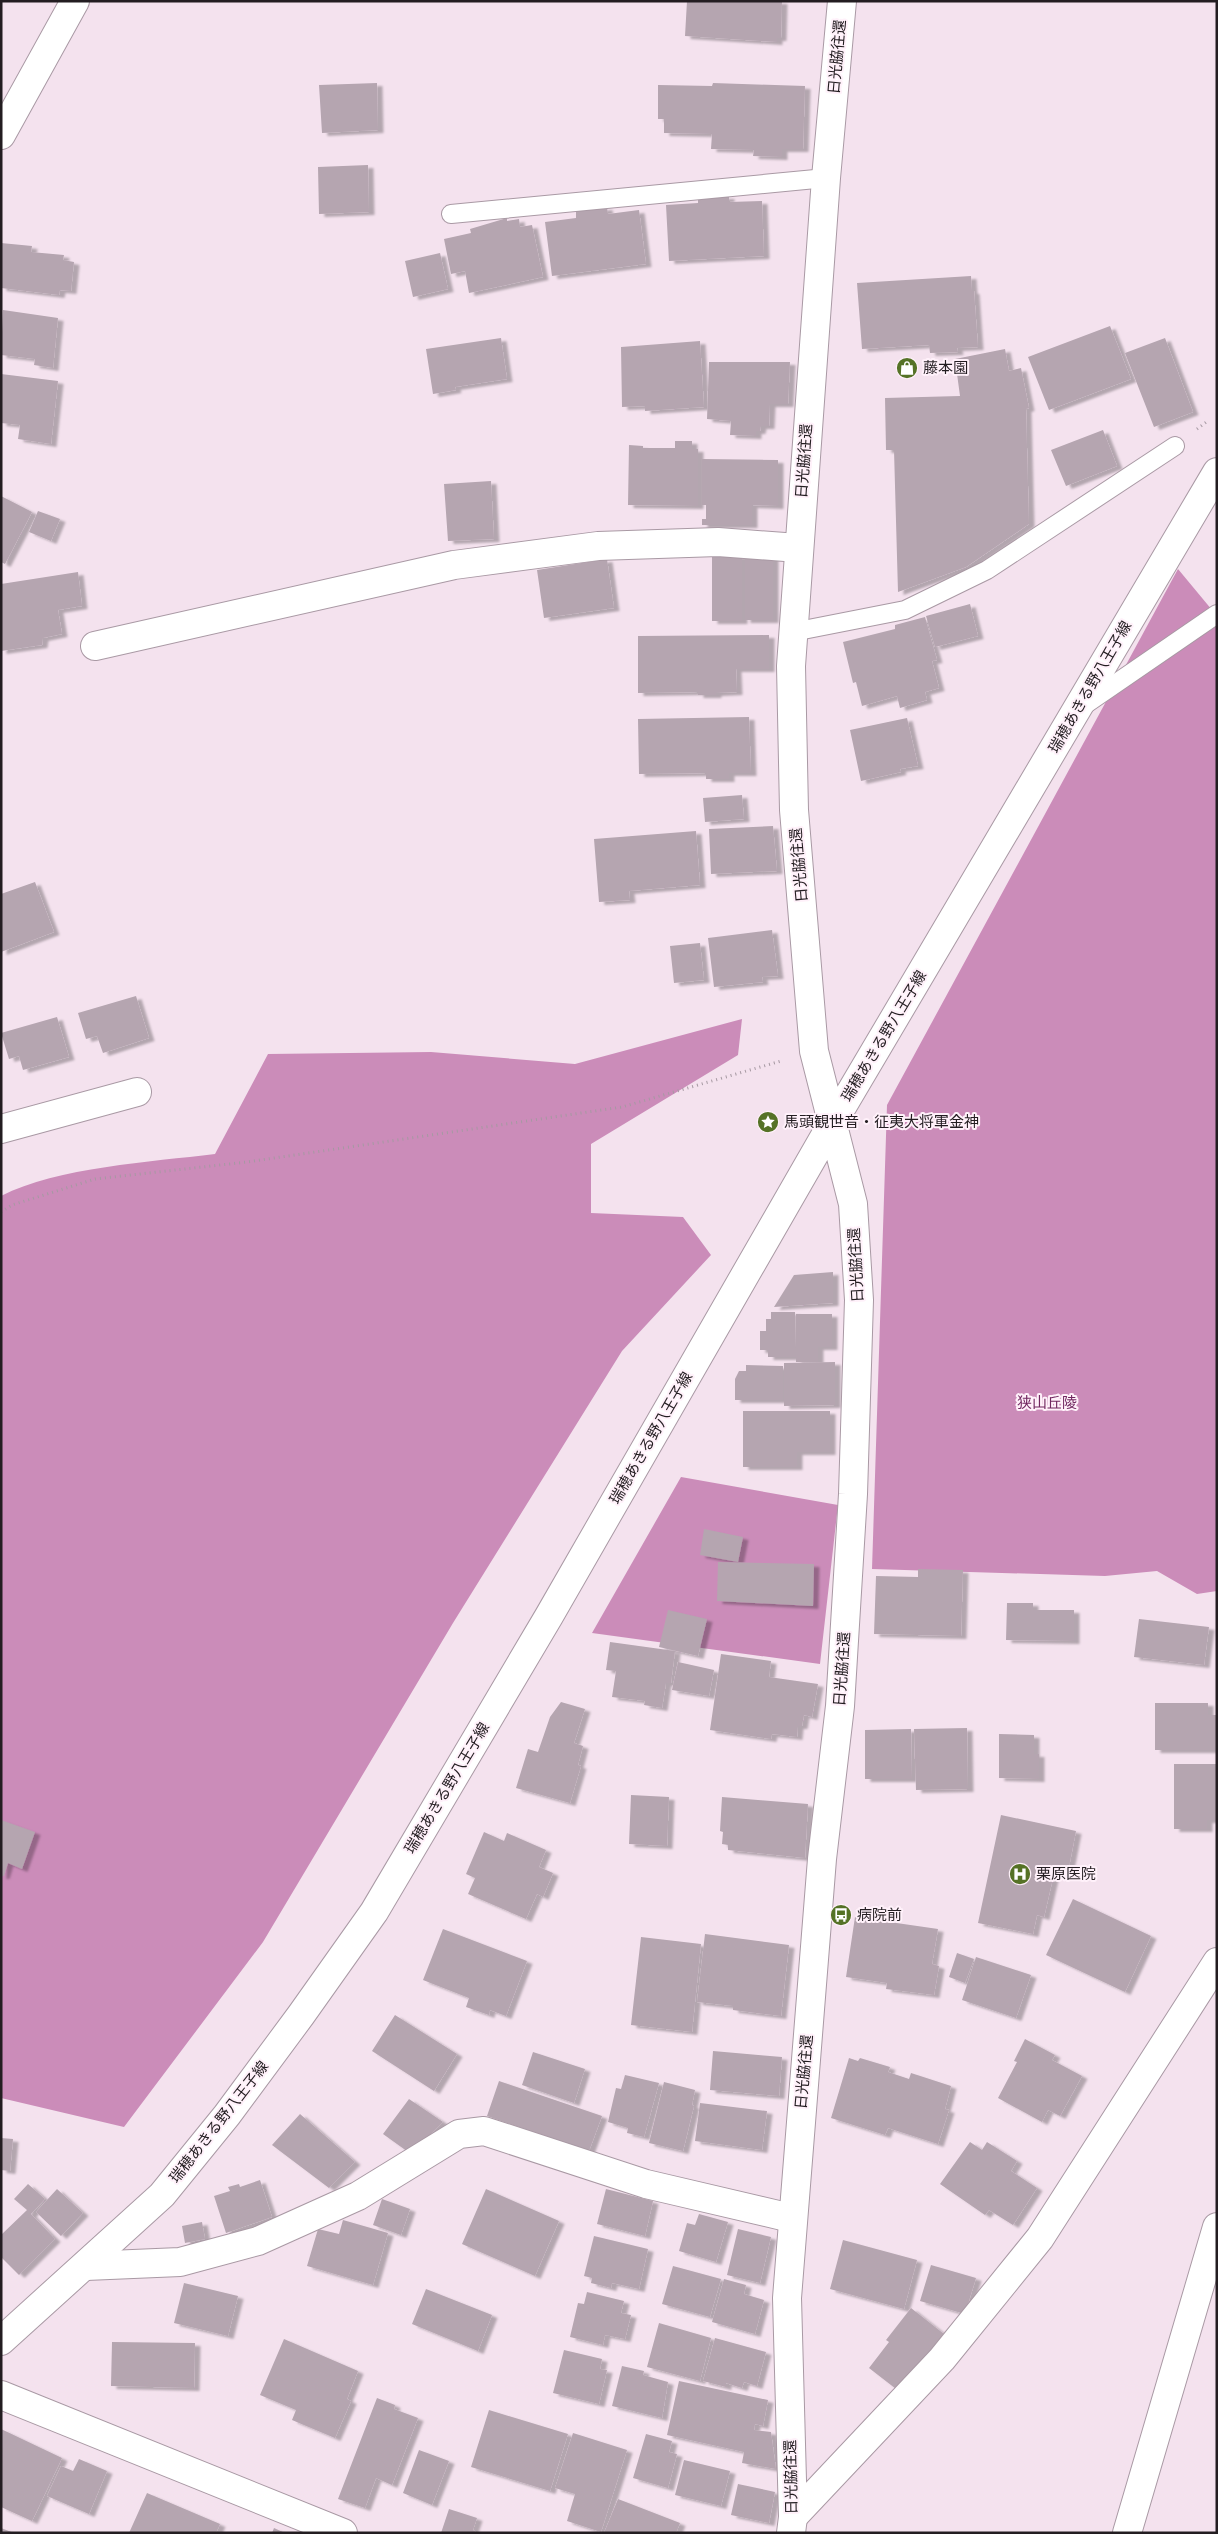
<svg xmlns="http://www.w3.org/2000/svg" width="1218" height="2534" font-family="Figtree,'Noto Sans JP',sans-serif">
<defs>
<filter id="shadow"><feDropShadow dx="5.5" dy="3" stdDeviation="1" flood-color="#0004"/></filter>
</defs>
<rect width="100%" height="100%" fill="#f4e2ee"/>
<path fill="#cb8cb9" d="M1178,569L1217,616V1591L1197,1594L1157,1571L1105,1576L872,1569L887,1105Z
M742,1019L738,1055L591,1144V1213L683,1217L711,1255L622,1351L453,1623L263,1942L124,2127L1,2098V1196C58,1167 151,1162 215,1154L268,1054L431,1052L575,1064Z
M681,1477L838,1505L820,1664L592,1633Z"/>
<path fill="#b5a5b0" filter="url(#shadow)" d="M687,1H782L781,38H777V42L685,36Z
M377,83L378,130L322,133L319,85Z
M713,83L805,86L803,149H782V157L753,156L754,150L711,149L712,134L664,133V119H658V85L712,86Z
M368,165L369,212L319,214L318,167Z
M729,196V202L762,201L764,256L669,261L666,205L698,203V197Z
M607,207L608,214L639,210L646,264L552,276L545,222L576,218V211Z
M507,218V221L519,219L520,227L532,225L543,277L469,293L465,271L451,274L444,239L471,233L470,229Z
M1,243L32,246L31,252L64,255L63,260L74,262L71,291L60,290L59,295L1,288Z
M440,253L448,289L413,297L405,261Z
M971,276L972,291H974L978,347L957,348L958,352L930,353L929,345L862,349L857,283Z
M3,310L58,318L53,368L34,365L35,359L1,355Z
M1110,326L1131,379L1049,410L1028,357Z
M501,338L507,379L455,387L456,390L433,394L426,349Z
M1165,338L1193,412L1154,427L1125,353Z
M700,341L704,407L645,411V406L622,407L621,347Z
M1005,349L1009,371L1021,368L1029,408L1026,409L1029,524L966,567L898,592L894,450H886L885,398L960,396L955,359Z
M709,362H790L788,404H770L769,426H761L760,431H756V436L730,435L731,421L707,419Z
M1,374L58,381L51,444L18,439L20,425L1,423Z
M1103,430L1117,466L1066,486L1051,450Z
M675,441H692V449H698V506L628,505L629,445L643,446V448H675Z
M702,459L778,460V506L752,505V525H702V519H706V505H702Z
M491,481L494,539L448,541L444,484Z
M1,496L32,512L5,564L1,562Z
M38,511L60,519L51,541L29,532Z
M745,554H773V620H745Z
M712,555H742V621H712Z
M607,559L614,608L544,618L537,570Z
M78,572L82,606L58,610L62,634L43,638L42,645L1,651V584Z
M970,604L978,636L935,647L926,616Z
M925,617L937,660L932,661L939,688L925,692L927,700L900,708L897,696L862,706L856,682L853,683L843,642L895,629V625Z
M769,635V669H736L737,692L716,693V695H698V692L638,693V636Z
M749,717L751,773H729V779H706V773L639,774L638,719Z
M907,718L918,766L900,769L901,772L861,781L850,730Z
M742,795L744,819L705,822L703,798Z
M773,826L777,871L711,874L709,829Z
M696,831L700,885L629,891L630,900L599,902L594,839Z
M35,882L54,932L1,952V894Z
M772,930L778,976L762,977L763,982L714,987L708,938Z
M700,943L704,980L674,983L670,946Z
M136,996L149,1038L103,1053L97,1036L86,1039L78,1013Z
M57,1017L69,1057L23,1070L19,1056L9,1059L1,1033Z
M833,1272V1303L774,1307L794,1275Z
M771,1312H795V1348L796,1314H832V1347H818V1362H796V1357H768V1350H760V1331H766V1319H771Z
M835,1362V1405L784,1406V1363Z
M746,1365L783,1366V1400H735V1379L739,1371H746Z
M743,1411H830V1452H797V1467H743Z
M704,1529L743,1537L738,1562L700,1555Z
M718,1562L814,1564L813,1606L717,1601Z
M918,1569L963,1570L961,1636L874,1634L876,1576L918,1577Z
M1007,1603H1033V1610H1074V1641L1006,1640Z
M668,1610L707,1619L698,1656L659,1647Z
M1139,1619L1209,1627L1204,1665L1134,1657Z
M610,1642L675,1651L671,1683H666L662,1708L644,1705L645,1701L612,1697L616,1671L606,1670Z
M721,1654L771,1661L769,1677L818,1684L812,1717L804,1715L802,1726H798L797,1737L772,1734L771,1739L710,1730Z
M678,1662L714,1670L709,1696L672,1690Z
M561,1702L585,1709L574,1743L583,1746L578,1765L581,1766L570,1803L516,1788L528,1749L538,1752L550,1717Z
M1155,1703H1208V1715H1217V1750H1155Z
M967,1728L968,1789L916,1790L914,1729Z
M911,1729L912,1779H865V1730Z
M999,1734L1034,1735V1754H1039V1779L999,1778Z
M1174,1764H1217V1820H1207V1829H1174Z
M631,1795L669,1797L667,1846L629,1844Z
M722,1797L808,1804L805,1858L728,1850V1845L722,1844L723,1832L720,1831Z
M1001,1815L1076,1831L1069,1867L1056,1865L1044,1917L1037,1915L1033,1934L978,1923Z
M1,1820L35,1832L22,1869L8,1863L4,1876H1Z
M484,1832L504,1841L507,1833L546,1850L539,1867L553,1873L543,1897L537,1894L526,1919L468,1894L475,1878L466,1874Z
M1073,1899L1151,1936L1125,1992L1046,1955Z
M855,1917L938,1929L932,1964L939,1966L934,1995L886,1989L887,1983L846,1977Z
M443,1929L527,1961L506,2016L490,2010L489,2015L466,2007L469,1998L423,1980Z
M705,1934L789,1945L781,2016L733,2010V2006L697,2002Z
M641,1937L701,1944L692,2032L631,2025Z
M957,1953L974,1959L965,1983L949,1977Z
M976,1957L1031,1975L1016,2018L962,2000Z
M395,2015L457,2054L434,2091L372,2051Z
M1025,2039L1055,2055L1052,2060L1082,2076L1060,2116L1048,2110L1042,2122L998,2098L1017,2062L1014,2061Z
M713,2051L782,2057L779,2096L710,2090Z
M533,2052L585,2069L574,2103L522,2085Z
M849,2058L858,2061L860,2058L890,2067L888,2072L909,2079L911,2073L951,2086L945,2109L949,2110L938,2144L888,2128L885,2135L831,2118Z
M625,2075L659,2083L644,2137L627,2133L628,2128L608,2122L616,2088L621,2089Z
M499,2081L602,2116L589,2151L487,2116Z
M664,2082L695,2090L692,2105L694,2106L683,2151L649,2143Z
M409,2099L443,2122L411,2154L383,2134Z
M700,2103L767,2111L762,2150L695,2141Z
M300,2114L355,2162L329,2188L272,2145Z
M1,2138L13,2139L10,2171L1,2170Z
M970,2142L982,2150L987,2142L1017,2161L1011,2171L1037,2188L1013,2225L989,2210L985,2215L940,2184Z
M260,2180L272,2217L226,2233L214,2196L230,2191L228,2187L239,2184L240,2187Z
M28,2184L45,2199L31,2214L55,2239L19,2275L1,2257V2235L27,2210L14,2199Z
M57,2189L83,2213L61,2236L36,2212Z
M486,2189L559,2221L535,2276L462,2244Z
M606,2189L653,2201L645,2236L597,2224Z
M382,2199L410,2209L401,2235L373,2225Z
M699,2214L728,2222L716,2262L679,2251L687,2223L695,2225Z
M343,2220L388,2233L373,2285L307,2266L318,2229L339,2234Z
M202,2222L205,2239L185,2243L182,2226Z
M738,2229L771,2237L760,2283L727,2275Z
M594,2236L648,2249L639,2289L612,2283L611,2288L591,2283L592,2278L584,2276Z
M843,2240L917,2260L904,2309L830,2289Z
M931,2265L976,2278L965,2314L920,2301Z
M673,2266L721,2279L710,2317L662,2304Z
M724,2279L746,2285L744,2294L764,2300L755,2334L712,2322Z
M184,2283L238,2296L228,2336L174,2323Z
M426,2289L492,2315L478,2351L412,2324Z
M587,2292L624,2301L621,2313L631,2315L625,2339L605,2335L603,2345L570,2337L578,2303L584,2304Z
M911,2308L949,2338L900,2392L869,2368L889,2342L886,2340Z
M659,2323L711,2338L700,2381L647,2367Z
M715,2338L766,2352L757,2386L744,2382L742,2388L726,2383V2387L703,2381Z
M284,2339L358,2371L347,2399L351,2401L335,2438L292,2420L296,2410L260,2395Z
M112,2342L195,2343L194,2388L111,2386Z
M564,2350L602,2359L600,2369L607,2370L599,2404L553,2393Z
M622,2366L644,2371L643,2375L668,2382L662,2418L612,2406Z
M679,2381L768,2400L763,2426L755,2424L754,2430L771,2432L776,2469L742,2463L744,2452L667,2435Z
M377,2398L395,2405L394,2409L418,2418L392,2485L376,2478L365,2508L338,2499Z
M489,2410L568,2434L550,2491L471,2467Z
M1,2429L62,2458L32,2521L1,2507Z
M573,2433L627,2450L601,2532L567,2521L575,2494L555,2488Z
M646,2434L672,2441L669,2452L677,2454L668,2488L633,2478Z
M419,2450L449,2461L432,2505L403,2493Z
M79,2459L107,2471L89,2514L47,2496L61,2466L73,2471Z
M684,2460L730,2471L721,2506L675,2495Z
M738,2484L775,2492L769,2523L731,2515Z
M147,2493L220,2524L216,2533H129Z
M618,2499L680,2523L676,2533H604Z
M449,2509L477,2518L473,2530L477,2533H441Z
M1,2528L14,2533H1Z
M274,2528L285,2533H272Z"/>
<g fill="none" stroke-linecap="round" stroke-linejoin="round">
<g stroke="#a999a4" stroke-width="20">
<path id="lane" d="M451,214L826,178
M793,632L905,610L987,570L1175,446
M1083,706L1217,614"/>
</g>
<g stroke="#a999a4" stroke-width="30">
<path id="street" d="M1,135L75,1
M95,646L454,565L598,546L718,542L798,548
M1,1129L137,1092
M86,2266L180,2262L258,2241L358,2196L459,2134L484,2131L646,2184L791,2218
M1,2395L343,2533
M793,2517L942,2359L1040,2238L1217,1962
M1127,2533L1217,2227"/>
</g>
<g stroke="#a999a4" stroke-width="30">
<path id="secondary" d="M1,2341L162,2195L227,2115L301,2015L374,1912L549,1616L833,1122L1217,472
M791,2533L793,2517L787,2298L822,1859L840,1706L853,1494L859,1300L853,1204L814,1051L794,810L791,666L826,178L842,1"/>
</g>
<path stroke="#a699a2" stroke-width="3" stroke-dasharray="1 4" stroke-linecap="butt" d="M1197,429L1209,420
M1,1212L12,1205L95,1179L247,1162L622,1107L781,1061"/>
<use href="#lane" stroke="#fff" stroke-width="18"/>
<use href="#street" stroke="#fff" stroke-width="28"/>
<use href="#secondary" stroke="#fff" stroke-width="28"/>
</g>
<defs>
<g id="shop-disc" transform="scale(1.125)"><circle r="9.5" fill="#557226" stroke="#fff1fa"/><path d="M-5-2.5h2.3a2.7 3.5 0 0 1 5.4 0H5L5.5 6h-11ZM-1.5-2.5h3a1.5 2.3 0 0 0-3 0Z" fill="#fff"/></g>
<g id="sight-disc" transform="scale(1.125)"><circle r="9.5" fill="#557226" stroke="#fff1fa"/><path d="M0-6L1.8-2.2L6-1.7L2.9 1.2L3.7 5.4L0 3.3L-3.7 5.4L-2.9 1.2L-6-1.7L-1.8-2.2Z" fill="#fff"/></g>
<g id="hospital-disc" transform="scale(1.125)"><circle r="9.5" fill="#557226" stroke="#fff1fa"/><path d="M-5-5h3v3.5h4V-5h3V5h-3V1.5h-4V5h-3Z" fill="#fff"/></g>
<g id="bus-disc" transform="scale(1.125)"><circle r="9.5" fill="#557226" stroke="#fff1fa"/><path d="M-5-6H5V4H4V6H2V4H-2V6H-4V4H-5ZM-3.5-4V0h7V-4ZM-3.5 1.2v1.5H-2V1.2ZM2 1.2v1.5H3.5V1.2Z" fill="#fff"/></g>
</defs>
<g fill-rule="evenodd">
<use href="#shop-disc" x="907" y="368"/>
<use href="#sight-disc" x="768" y="1122"/>
<use href="#hospital-disc" x="1020" y="1874"/>
<use href="#bus-disc" x="841" y="1915"/>
</g>
<g text-anchor="middle" dominant-baseline="central" stroke-width="4" stroke-linejoin="round" paint-order="stroke">
<g font-size="15" fill="#231d21" stroke="#fff1fa">
<text transform="translate(837 57) rotate(-85)">日光脇往還</text>
<text transform="translate(804 461) rotate(-86)">日光脇往還</text>
<text transform="translate(1090 687) rotate(-60)">瑞穂あきる野八王子線</text>
<text transform="translate(799 865) rotate(-95)">日光脇往還</text>
<text transform="translate(884 1036) rotate(-59)">瑞穂あきる野八王子線</text>
<text transform="translate(856 1265) rotate(-93)">日光脇往還</text>
<text transform="translate(651 1438) rotate(-60)">瑞穂あきる野八王子線</text>
<text transform="translate(842 1669) rotate(-86)">日光脇往還</text>
<text transform="translate(447 1788) rotate(-59)">瑞穂あきる野八王子線</text>
<text transform="translate(804 2072) rotate(-85)">日光脇往還</text>
<text transform="translate(219 2122) rotate(-52)">瑞穂あきる野八王子線</text>
<text transform="translate(791 2477) rotate(-91)">日光脇往還</text>
</g>
<g font-size="15" fill="#231d21" stroke="#fff1fa" text-anchor="start">
<text x="923" y="368">藤本園</text>
<text x="784" y="1122">馬頭観世音・征夷大将軍金神</text>
<text x="1036" y="1874">栗原医院</text>
<text x="857" y="1915">病院前</text>
</g>
<g font-size="15" fill="#712760" stroke="#fff1fa">
<text x="1047" y="1403">狭山丘陵</text>
</g>
</g>
<rect width="1218" height="2534" fill="none" stroke="#231d21" stroke-width="5"/>
</svg>
